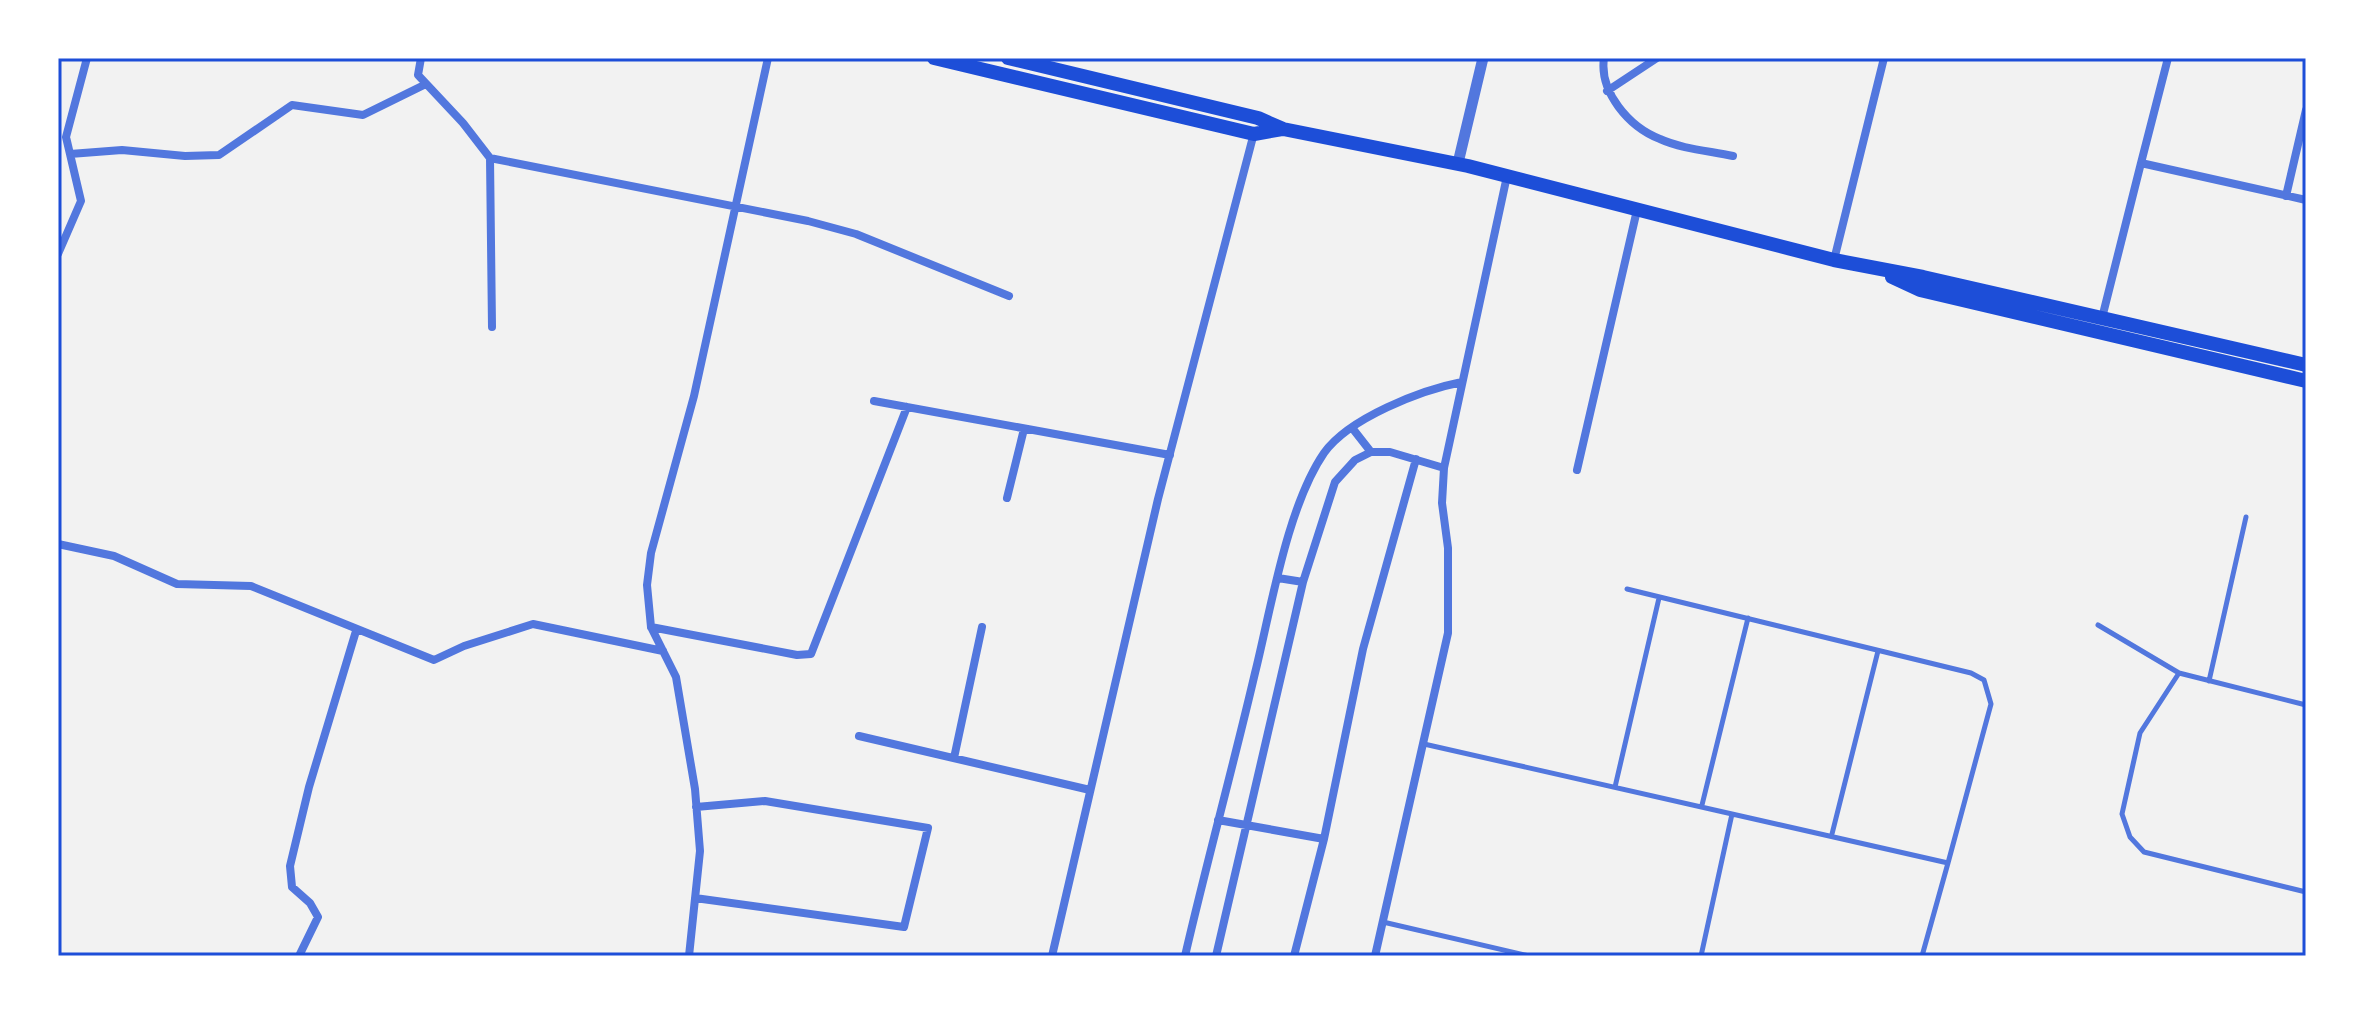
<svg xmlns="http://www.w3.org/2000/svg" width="2364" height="1014" font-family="'IBM Plex Serif',serif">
<rect width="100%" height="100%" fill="#f2f2f2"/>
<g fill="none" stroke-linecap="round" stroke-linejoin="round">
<path stroke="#5277de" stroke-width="5" d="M2098,625L2179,673
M2209,681L2246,517
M2306,705L2179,673L2140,733L2122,814L2130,837L2144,852L2306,892
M1424,744L1948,863L1991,704L1984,680L1971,673L1627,589
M1615,787L1659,598
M1702,805L1748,618
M1832,834L1878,651
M1383,922L1529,956
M1701,956L1732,814
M1922,956L1948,863"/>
<path stroke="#5277de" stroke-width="8" d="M421,58L418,75L463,123L490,158L492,327
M1604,58C1599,92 1629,127 1660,139C1682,149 1710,151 1733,156
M2168,58L2141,163L2306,200
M1607,91L1657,58
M70,154L122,150L185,156L219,155L292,105L363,115L426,84
M490,158L808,221L856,234L1009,296
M2286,196L2306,110
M58,254L81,201L66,137L87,58
M1834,260L1884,58
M2102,318L2141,163
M874,401L1170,455
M1353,429L1371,452
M1577,470L1637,210
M1007,498L1024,429
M58,544L114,556L177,584L251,586L434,660L464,646L533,624L663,651
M1278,578L1303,582
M651,627L797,655L811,654L907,407
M859,736L1090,790
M954,758L982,627
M1218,820L1324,839
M695,898L904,927L928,828L765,801L696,807
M299,956L318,917L310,903L292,887L290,866L309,787L356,631
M689,956L700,851L695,789L676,677L651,627L647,585L651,553L694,396L768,58
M1052,956L1158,499L1254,133
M1185,956C1207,861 1233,767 1255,673C1271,609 1287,507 1324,453C1349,418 1421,390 1462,382
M1216,956L1303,582L1335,482L1355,460L1371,452H1390L1444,468
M1294,956L1324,839L1363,649L1416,459
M1375,956L1448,633V548L1442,503L1444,468L1507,176"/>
<path stroke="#5277de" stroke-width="11" d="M1458,163L1483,58"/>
<path stroke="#1d4ed8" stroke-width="14" d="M934,58L1254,134L1282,129
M1008,58L1258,118L1283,129L1468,166L1834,260L1923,277L2306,365
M1892,277L1920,290L2306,381"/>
</g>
<rect width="2364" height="1014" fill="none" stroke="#ffffff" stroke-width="120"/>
<rect x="60" y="60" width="2244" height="894" fill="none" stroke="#1d4ed8" stroke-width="3"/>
</svg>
